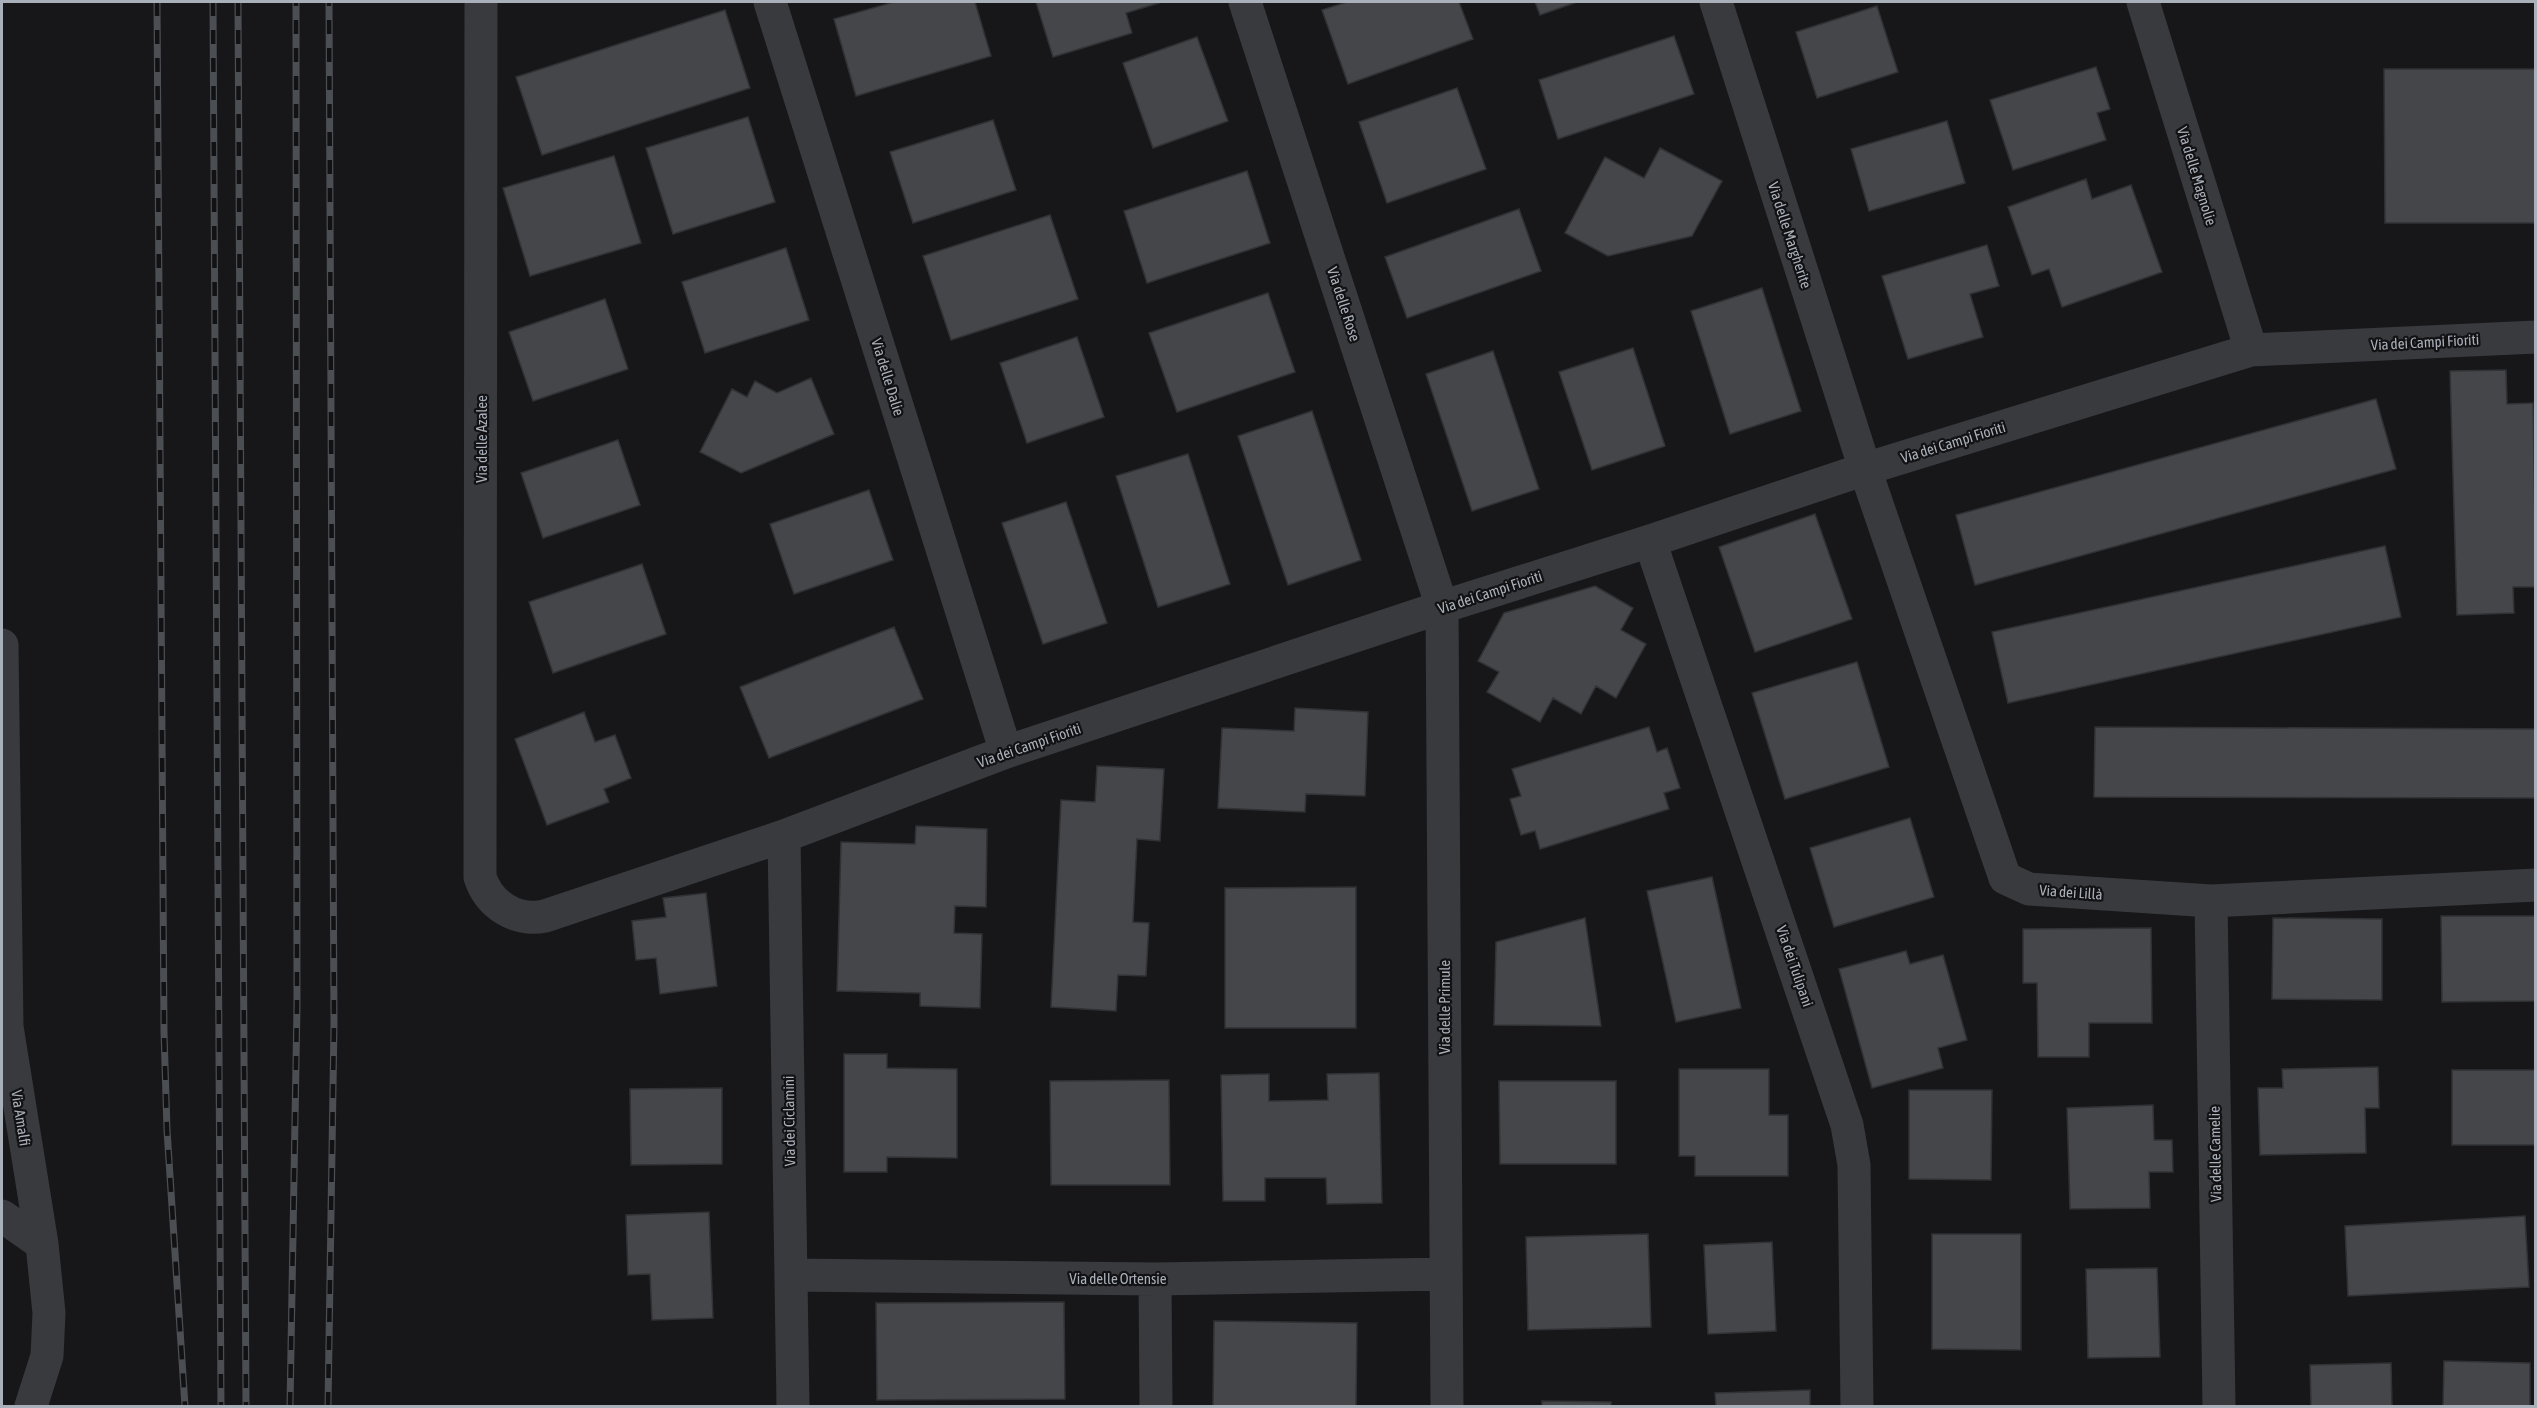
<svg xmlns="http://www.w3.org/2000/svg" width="2537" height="1408" font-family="'Asap Condensed',sans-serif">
<rect width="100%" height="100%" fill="#171719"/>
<path fill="#444649" stroke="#313235" stroke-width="1.5" d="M894,2H975L991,56L856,96L834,19Z
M1036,2H1162L1126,13L1132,33L1053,57Z
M1347,2H1459L1473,39L1348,84L1322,10Z
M1535,2H1577L1540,15Z
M1877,6L1898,72L1817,98L1796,32Z
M725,10L750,88L542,155L516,77Z
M1674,36L1694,94L1558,139L1539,80Z
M1197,37L1228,121L1153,148L1123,63Z
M2096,67L2110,109L2097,113L2106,140L2013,170L1990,100Z
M2384,69H2536V223H2385Z
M1457,88L1486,169L1387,203L1359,122Z
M748,117L775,202L673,234L646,148Z
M993,120L1016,190L913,223L890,152Z
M1947,121L1965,183L1869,211L1851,149Z
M1660,148L1722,181L1692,236L1608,256L1565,233L1605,157L1644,178Z
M614,156L641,243L530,276L503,188Z
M1247,171L1270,243L1147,283L1124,211Z
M2086,179L2092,199L2131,185L2162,272L2062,307L2049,269L2032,275L2008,207Z
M1519,209L1541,271L1407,318L1385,257Z
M1050,215L1078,299L951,340L923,256Z
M1987,245L1999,286L1970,294L1983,337L1908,359L1882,276Z
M786,248L809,320L705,353L682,282Z
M1762,288L1801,411L1730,434L1691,311Z
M1268,293L1295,372L1177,412L1149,333Z
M605,299L628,369L533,401L509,332Z
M1077,337L1104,417L1027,443L1000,363Z
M1633,348L1665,446L1592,470L1559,372Z
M1493,351L1539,489L1472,511L1426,374Z
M2506,370L2507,404L2533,403L2536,587H2513L2514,613L2457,615L2450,371Z
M811,378L834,434L741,473L700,452L732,389L747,397L755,381L777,393Z
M2376,399L2396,469L1975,585L1956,515Z
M1312,411L1361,560L1288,585L1238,436Z
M618,440L640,505L543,538L521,473Z
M1188,454L1230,584L1158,607L1116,476Z
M869,490L893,560L794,594L770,524Z
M1066,502L1107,623L1043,644L1002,523Z
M1815,514L1852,619L1755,652L1719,547Z
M2385,546L2401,617L2008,703L1992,632Z
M642,564L666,634L553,673L529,602Z
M1595,586L1633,608L1621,630L1646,644L1616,698L1596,686L1581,714L1553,698L1540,722L1487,692L1499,672L1478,661L1504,613Z
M894,627L923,699L769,758L740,687Z
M1857,662L1889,767L1785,799L1752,693Z
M1295,708L1368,712L1365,796L1306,794L1305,812L1218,808L1222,728L1294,731Z
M584,712L595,742L615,735L631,778L604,789L609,802L547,825L515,739Z
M1649,727L1657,752L1667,748L1680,788L1664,793L1669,809L1540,849L1535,831L1521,835L1510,799L1521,796L1512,769Z
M2095,727L2536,729V798L2094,797Z
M1097,766L1164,769L1160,841L1137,839L1133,922L1149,923L1146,976L1118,975L1116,1011L1051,1007L1061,800L1095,802Z
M1910,818L1934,897L1834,927L1810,848Z
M916,826L987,829L986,907L955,906L954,933L982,934L980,1008L920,1006V993L837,991L841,842L915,844Z
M1712,877L1741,1008L1676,1022L1647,891Z
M1356,887V1028H1225V888Z
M706,893L717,986L660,994L656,958L636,960L632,921L666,917L663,898Z
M2441,916H2536V1001L2442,1002Z
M1585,918L1601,1026L1494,1025L1496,942Z
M2273,918L2382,919V1000L2272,999Z
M2151,928L2152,1023H2089V1057H2038L2037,983H2023V929Z
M1906,951L1910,964L1943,955L1967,1040L1938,1048L1943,1068L1872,1088L1839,969Z
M844,1054H887V1068L957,1069V1158L887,1157V1172H844Z
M2378,1067L2379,1108H2365L2366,1153L2260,1155L2258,1088H2283L2282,1069Z
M1679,1069H1769V1115H1788V1176H1695V1156H1679Z
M2452,1070H2536V1145H2452Z
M1379,1073L1382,1203L1327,1204L1326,1178H1265V1201H1223L1221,1075L1269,1074V1101L1328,1100L1327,1074Z
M1169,1080L1170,1185H1051L1050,1081Z
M1499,1081H1616V1164H1500Z
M722,1088V1164L631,1165L630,1089Z
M1909,1090H1992L1991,1180L1909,1179Z
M2153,1105L2154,1140H2172L2173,1172H2149L2150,1208L2070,1209L2067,1108Z
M709,1212L713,1318L652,1320L650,1274L628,1275L626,1215Z
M2525,1216L2529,1287L2348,1296L2345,1226Z
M1648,1234L1651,1327L1528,1330L1526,1237Z
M1932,1234H2021V1350L1932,1349Z
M1772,1242L1776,1331L1708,1334L1704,1245Z
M2157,1268L2160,1357L2088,1358L2086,1269Z
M1064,1302L1065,1399L877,1400L876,1303Z
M1214,1321L1357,1323L1356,1406H1213Z
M2444,1361L2530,1363V1406H2443Z
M2391,1363L2392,1406H2311L2310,1365Z
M1810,1390V1406H1716L1715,1393Z
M1542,1401L1611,1402V1406H1542Z"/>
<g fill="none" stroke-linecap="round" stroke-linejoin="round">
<path stroke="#383a3e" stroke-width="33" d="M481,2L480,877C489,905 516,922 545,916L784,836L1006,752L1442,607L1650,541L1865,469L2251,350L2536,337
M770,2L1006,752
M1245,2L1442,607L1447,1406
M1716,2L1865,469L2005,878L2029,889L2211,901L2536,885
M2143,2L2251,350
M1650,541L1847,1125L1854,1165L1857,1406
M2,645L7,1027L42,1244L49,1313L47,1356L31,1406
M784,836L793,1406
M2211,901L2219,1406
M2,1216L42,1244
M791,1275L1155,1279L1445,1274
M1155,1279L1156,1406"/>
<g stroke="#4b4e53" stroke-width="7">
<path id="rail" d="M157,2L164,1032L167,1130L185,1406
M213,2L221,1406
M238,2L246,1406
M290,1406L297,1006L296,2
M328,1406L334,1024L329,2"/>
</g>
<use href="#rail" stroke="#121214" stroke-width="4.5" stroke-dasharray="14" stroke-linecap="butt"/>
</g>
<g text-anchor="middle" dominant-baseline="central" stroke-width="4.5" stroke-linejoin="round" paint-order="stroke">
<g font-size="15" fill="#aab0b9" stroke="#121214">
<text transform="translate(2197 176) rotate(73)">Via delle Magnolie</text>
<text transform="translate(1790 235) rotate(72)">Via delle Margherite</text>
<text transform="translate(1344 304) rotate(72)">Via delle Rose</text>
<text transform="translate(2425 342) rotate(-3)">Via dei Campi Fioriti</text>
<text transform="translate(888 377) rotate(73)">Via delle Dalie</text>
<text transform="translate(481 439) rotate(-90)">Via delle Azalee</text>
<text transform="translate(1953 442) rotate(-17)">Via dei Campi Fioriti</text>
<text transform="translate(1490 592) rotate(-18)">Via dei Campi Fioriti</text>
<text transform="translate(1029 745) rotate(-19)">Via dei Campi Fioriti</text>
<text transform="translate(2071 892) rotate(4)">Via dei Lillà</text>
<text transform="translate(1795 966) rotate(71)">Via dei Tulipani</text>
<text transform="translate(1444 1007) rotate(-90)">Via delle Primule</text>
<text transform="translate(21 1118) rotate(81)">Via Amalfi</text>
<text transform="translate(789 1121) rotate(-91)">Via dei Ciclamini</text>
<text transform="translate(2215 1154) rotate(-91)">Via delle Camelie</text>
<text x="1118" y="1278">Via delle Ortensie</text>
</g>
</g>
<rect width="2537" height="1408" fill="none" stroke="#aab0b9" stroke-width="6"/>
</svg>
